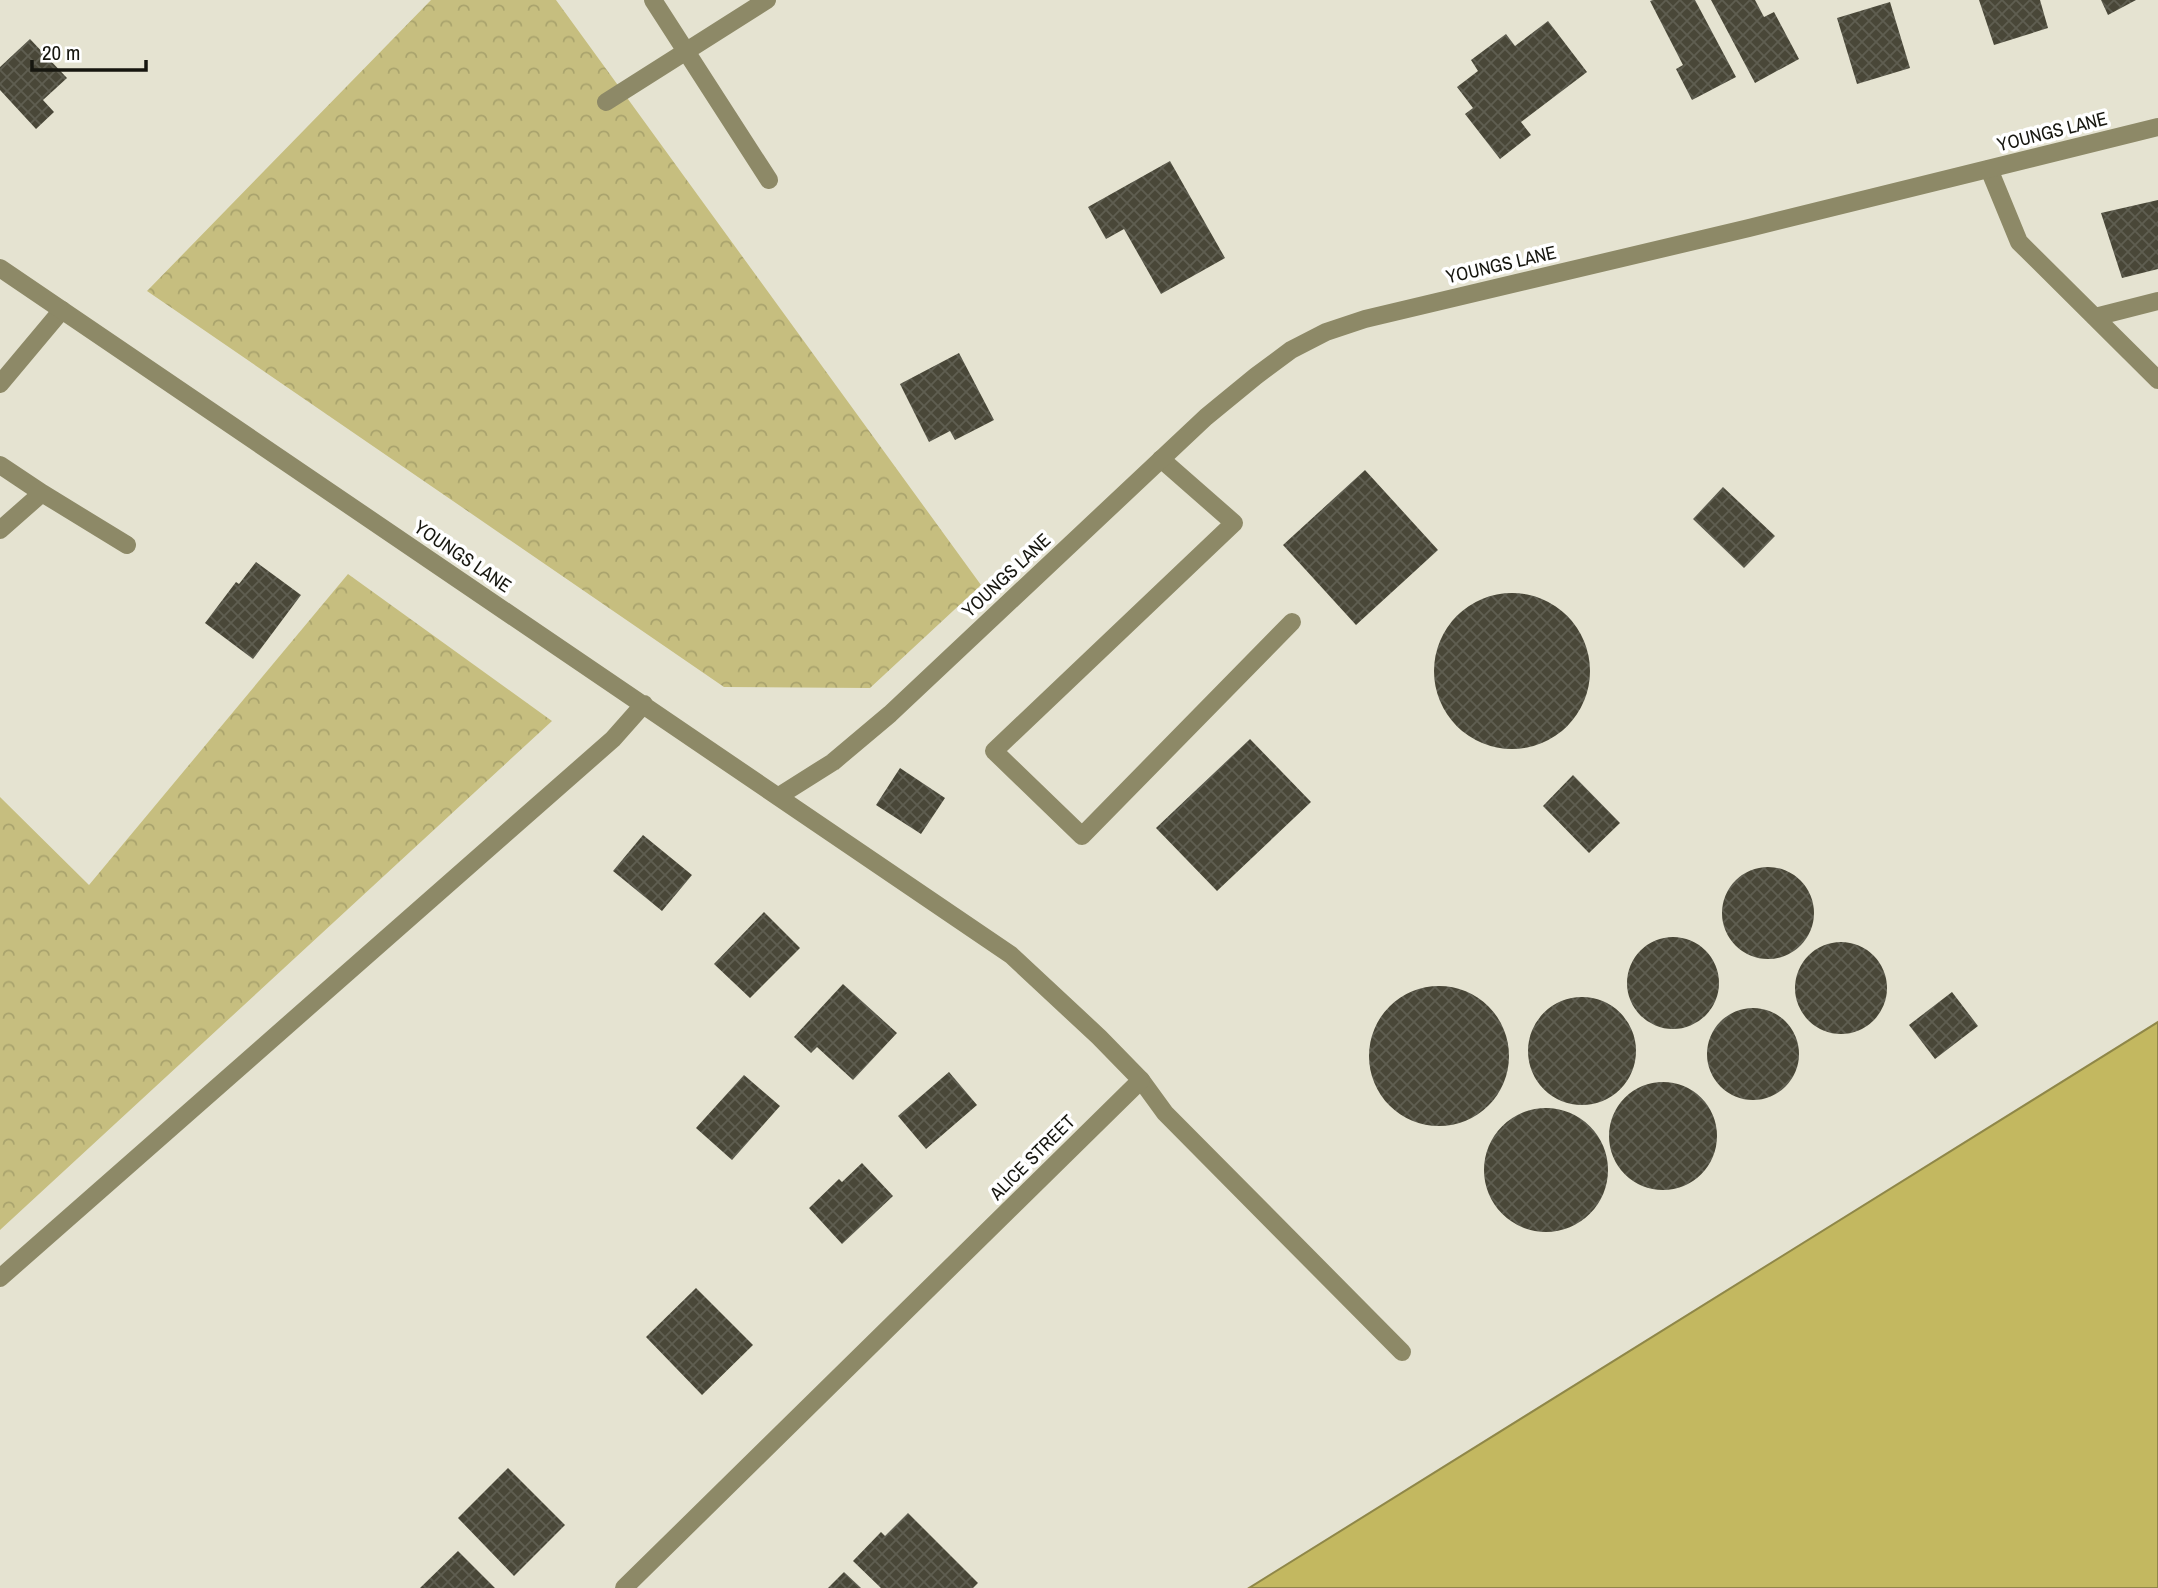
<svg xmlns="http://www.w3.org/2000/svg" width="2158" height="1588" font-family="'Archivo Narrow',sans-serif">
<defs>
<pattern id="forest-crowns" width="20" height="18" patternUnits="userSpaceOnUse" patternTransform="scale(1.75)"><rect width="20" height="18" fill="#c6be7f"/><path d="M2 6a3 3 0 1 1 6 0M12 15a3 3 0 1 1 6 0" fill="none" stroke="#a9a36d"/></pattern>
<pattern id="building-cross-hatch" width="8" height="8" patternUnits="userSpaceOnUse" patternTransform="scale(1.75)"><rect width="8" height="8" fill="#494738"/><path d="M0 0l8 8M0 8l8-8" fill="none" stroke="#5f5e51"/></pattern>
</defs>
<rect width="100%" height="100%" fill="#e5e3d1"/>
<path fill="url(#forest-crowns)" d="M431,0H556L981,585L870,688L724,687L147,291Z
M348,574L552,721L0,1230V797L89,885Z"/>
<path fill="#c3b860" stroke="#8f8748" stroke-width="2" d="M2158,1022V1588H1249Z"/>
<path fill="url(#building-cross-hatch)" d="M1653,0H1695L1736,77L1692,100L1676,69L1683,65L1650,1Z
M1711,0H1755L1764,17L1774,12L1799,59L1755,83Z
M1979,0H2040L2048,28L1994,45Z
M2101,0H2136L2108,15Z
M1890,2L1910,68L1857,84L1837,18Z
M1548,21L1587,72L1521,122L1531,135L1500,159L1465,114L1473,108L1457,87L1478,71L1471,60L1506,34L1515,46Z
M30,39L67,78L43,100L54,112L36,129L0,90V67Z
M1170,161L1225,258L1161,294L1124,229L1106,239L1088,207Z
M2158,200V269L2122,278L2101,213Z
M959,353L994,420L955,440L950,431L929,442L900,384Z
M1365,470L1438,550L1356,625L1283,545Z
M1723,487L1775,536L1744,568L1693,519Z
M256,562L301,595L253,659L205,623L236,582L239,584Z
M1434 671a78 78 0 1 1 156 0a78 78 0 1 1-156 0Z
M1250,739L1311,802L1217,891L1156,828Z
M900,768L945,798L921,834L876,805Z
M1573,775L1620,823L1589,853L1543,806Z
M643,835L692,875L662,911L613,871Z
M1722 913a46 46 0 1 1 92 0a46 46 0 1 1-92 0Z
M764,912L800,948L750,998L714,964Z
M1627 983a46 46 0 1 1 92 0a46 46 0 1 1-92 0Z
M1795 988a46 46 0 1 1 92 0a46 46 0 1 1-92 0Z
M843,984L897,1033L853,1080L817,1047L811,1053L794,1037Z
M1369 1056a70 70 0 1 1 140 0a70 70 0 1 1-140 0Z
M1952,992L1978,1026L1935,1059L1909,1025Z
M1528 1051a54 54 0 1 1 108 0a54 54 0 1 1-108 0Z
M1707 1054a46 46 0 1 1 92 0a46 46 0 1 1-92 0Z
M949,1072L977,1105L926,1149L898,1116Z
M744,1075L780,1106L732,1160L696,1128Z
M1609 1136a54 54 0 1 1 108 0a54 54 0 1 1-108 0Z
M1484 1170a62 62 0 1 1 124 0a62 62 0 1 1-124 0Z
M862,1163L893,1196L842,1244L809,1208L839,1179L842,1182Z
M696,1288L753,1345L702,1395L646,1337Z
M508,1468L565,1525L514,1576L458,1518Z
M908,1513L978,1583L973,1588H881L853,1561L881,1532L885,1536Z
M458,1551L495,1588H420Z
M844,1572L861,1588H828Z"/>
<g fill="none" stroke-linecap="round" stroke-linejoin="round">
<path stroke="#8d8967" stroke-width="18" d="M653,0L769,180
M606,102L767,0
M1989,169L2019,242L2158,380
M2095,317L2158,301
M0,384L62,310
M1161,459L1234,523L994,751L1082,836L1292,622
M0,465L42,493L0,530
M42,493L127,545
M1141,1080L1165,1113L1402,1352"/>
<path stroke="#8d8967" stroke-width="18" d="M0,268L1011,955L1099,1037L1141,1080L624,1588
M779,796L833,762L890,714L1206,417L1256,376L1291,350L1326,332L1365,319L1749,228L2158,127
M0,1278L613,739L644,704"/>
</g>
<g text-anchor="middle" dominant-baseline="central" stroke-width="7" stroke-linejoin="round" paint-order="stroke">
<g font-size="19" fill="#16160f" stroke="#fff">
<text transform="translate(2052 131) rotate(-14)">YOUNGS LANE</text>
<text transform="translate(1501 264) rotate(-13)">YOUNGS LANE</text>
<text transform="translate(463 556) rotate(34)">YOUNGS LANE</text>
<text transform="translate(1006 575) rotate(-43)">YOUNGS LANE</text>
<text transform="translate(1032 1157) rotate(-45)">ALICE STREET</text>
</g>
</g>
<path d="M32 60v10h114v-10" fill="none" stroke="#16160f" stroke-width="3.5"/>
<text x="42" y="60" font-size="21" fill="#16160f" stroke="#ffffff" stroke-width="5" paint-order="stroke">20 m</text>
</svg>
